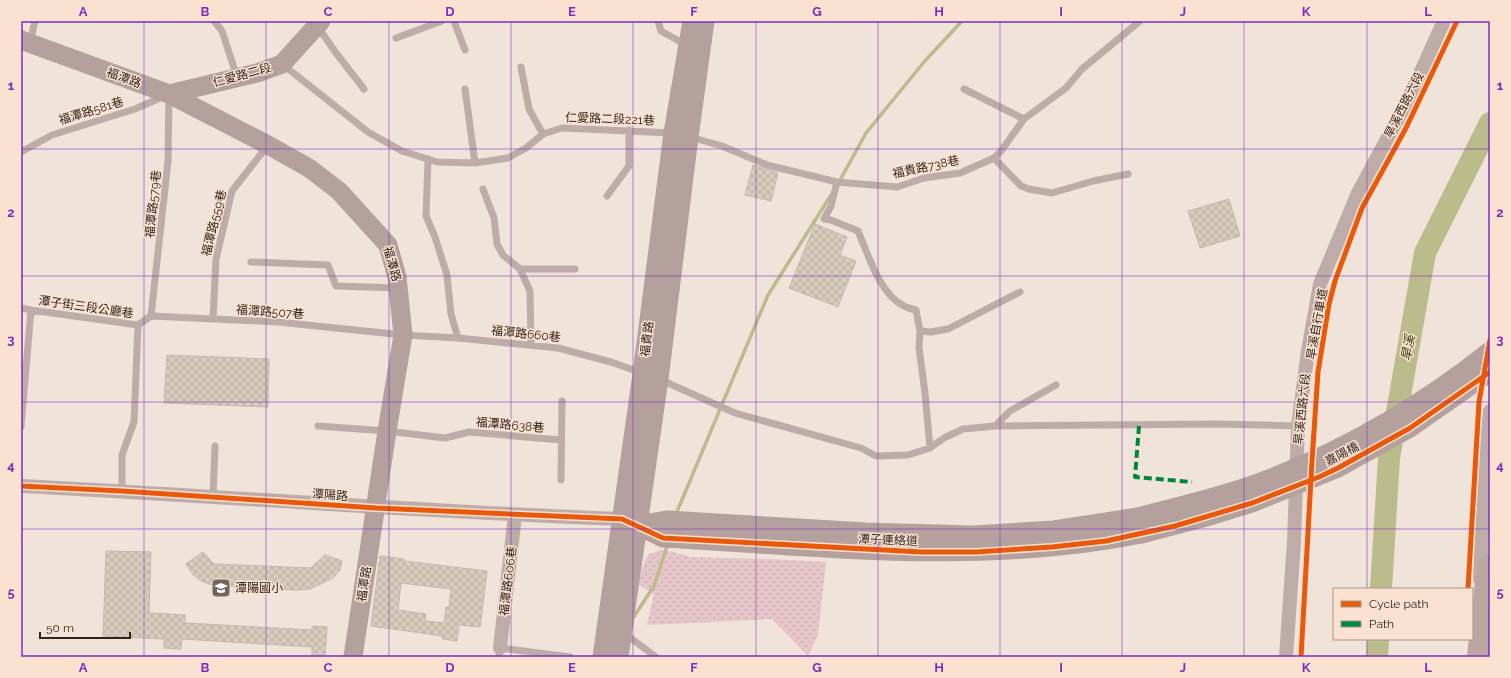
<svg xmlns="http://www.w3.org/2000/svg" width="1511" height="678" font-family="Raleway,'Noto Sans TC',sans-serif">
<defs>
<pattern id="green-dots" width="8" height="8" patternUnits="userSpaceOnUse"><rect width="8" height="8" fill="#e6c6cb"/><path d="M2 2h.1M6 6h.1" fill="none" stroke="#c6aaae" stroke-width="1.8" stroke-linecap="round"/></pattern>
<pattern id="building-cross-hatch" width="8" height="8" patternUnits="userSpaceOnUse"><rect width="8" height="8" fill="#d8cdbd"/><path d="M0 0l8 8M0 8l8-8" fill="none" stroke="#bab0a2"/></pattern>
</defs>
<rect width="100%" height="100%" fill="#f0e3da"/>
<path fill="url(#green-dots)" d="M661,550L670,551L691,557L767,559L826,562L818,635L808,656L772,619L647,625L654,594L638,584L645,561L649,554Z"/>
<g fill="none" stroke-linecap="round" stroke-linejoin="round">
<path stroke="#bcbb8b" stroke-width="3.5" d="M839,182L866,133L924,62L962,21
M676,514L768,295L831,195
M633,618L654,586L668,543"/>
<path stroke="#bcbb8b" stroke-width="22" d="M1381,589L1389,458L1425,253L1490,123
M1377,657L1378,639"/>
</g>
<path fill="url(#building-cross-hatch)" stroke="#c1b8b0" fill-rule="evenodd" d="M753,165L778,173L771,201L745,195Z
M1229,199L1240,236L1200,248L1188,211Z
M815,224L847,237L840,255L856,261L838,307L789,288Z
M167,355L269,359L268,407L164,403Z
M106,551L151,552L149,613L185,615V623L312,630V626L327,627L325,657H312V647L182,639L181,649L164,648V639L103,636Z
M203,552L214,564L311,568L325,555L342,561L340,570L333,578L310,589L296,590L212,585L201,581L193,575L186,564Z
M380,556L404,559V561L487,571L480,627L459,625L457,641L442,639L443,636L371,626ZM401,583L451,589L449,607H446L444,623L425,621L426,614L398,610Z"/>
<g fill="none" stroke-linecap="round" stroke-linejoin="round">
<path stroke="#beaca9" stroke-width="7" d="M214,21L222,31L237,77
M454,21L465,50
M658,21L661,31L686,45
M318,27L336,53L364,89
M396,38L442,21
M30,43L35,21
M282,64L368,132L402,151L437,162L475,163L508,158L526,148L543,134L562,128L672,133
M521,67L529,109L543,134
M465,89L475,163
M964,89L1024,119
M690,137L722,146L767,165L837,182L897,187L924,178L960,173L994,158L1001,151L1024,119L1066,88L1082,69L1140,21
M21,152L52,135L135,109L169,94L168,161L151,316
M994,158L1021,186L1029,189L1052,193L1093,181L1128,174
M428,159L426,216L435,237L447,275L451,314L458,338
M837,182L831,206L824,219L831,220L858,231C868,254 880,295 904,306C908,308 912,309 916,310L920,331L919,348L925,393L930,448
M483,189L494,218L497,244L503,255L520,269L530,291L531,345
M607,196L629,166V130
M251,262L328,265L336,286L398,288
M520,269H575
M21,308L31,310L138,325
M213,319L216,259L232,191L268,145
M138,325L151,316L278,322L403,335L458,338L558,348L611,362L642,373
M920,331L931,332L948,329L1020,292
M659,379L735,413L861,448L876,456L908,455L930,448L944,438L963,429L995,426L1218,424L1298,426
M318,426L387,431L445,438L469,432L561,440
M995,426L1010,411L1056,385
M21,427L31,310
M561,480L562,401
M122,491V455L134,422L138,325
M213,497L215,446
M624,633L656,657
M499,657L500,648L570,657"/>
<path stroke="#beaca9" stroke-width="14" d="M21,486C221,496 421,512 622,519L629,522
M1480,579L1484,470L1490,411
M500,648L515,515
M1286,657L1294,542L1298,426L1308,351L1320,284L1358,193L1409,98L1444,21"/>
<path stroke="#b4a09d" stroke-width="19" d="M21,40L169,94L268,145L309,168L339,191L388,245L397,277L403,335L387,431L353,657
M169,94L257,73L282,64L321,21
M637,525L663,538C821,547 984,566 1141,534
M637,525L667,520L865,532L974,535L1054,530L1138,517
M602,657L642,374L673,133L692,21
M619,657L659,379L689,137L705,21"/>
<path stroke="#bba6a2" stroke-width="22" d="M1478,657L1486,582L1490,565"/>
<path stroke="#b4a09d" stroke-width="19" d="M1138,517C1179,506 1221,497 1261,482C1343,451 1421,406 1490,351
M1141,534L1210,516L1252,503L1338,468L1410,428L1490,372"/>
<path stroke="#00873e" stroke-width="4" stroke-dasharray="8 4" stroke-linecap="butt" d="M1139,426L1135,477L1192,482"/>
<g stroke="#fae1d0" stroke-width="8">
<path id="cycleway" d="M21,486L122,491L376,508L622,519L663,538L921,552H976L1052,547L1106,541L1175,526L1252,503L1319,477L1338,468L1410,428L1490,372
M1468,589L1479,402L1490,340
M1301,657L1312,461L1318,372L1329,304L1335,281L1362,208L1406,128L1457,21"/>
</g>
<use href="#cycleway" stroke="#e8590c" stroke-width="5"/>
</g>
<path fill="none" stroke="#7b2cbf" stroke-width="1" stroke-opacity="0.55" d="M144,21V657M266,21V657M389,21V657M511,21V657M633,21V657M756,21V657M878,21V657M1000,21V657M1122,21V657M1244,21V657M1367,21V589M21,149H1490M21,276H1490M21,402H1490M21,529H1490M1367,639V657"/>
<defs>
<g id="school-square" transform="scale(1)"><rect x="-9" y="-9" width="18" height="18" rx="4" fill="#716760" stroke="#fae1d0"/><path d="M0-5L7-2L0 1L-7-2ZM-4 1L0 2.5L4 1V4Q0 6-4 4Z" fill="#fff"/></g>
</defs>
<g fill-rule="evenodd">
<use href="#school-square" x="221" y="588"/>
</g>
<g text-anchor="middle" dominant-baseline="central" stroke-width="3" stroke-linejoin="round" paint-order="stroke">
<g font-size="12" fill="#2d241e" stroke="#fae1d0">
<text transform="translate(242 75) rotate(-15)">仁愛路二段</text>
<text transform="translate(124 78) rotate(20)">福潭路</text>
<text transform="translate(1404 105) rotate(-63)">旱溪西路六段</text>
<text transform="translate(91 111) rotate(-17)">福潭路581巷</text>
<text transform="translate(610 119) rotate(2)">仁愛路二段221巷</text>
<text transform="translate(926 167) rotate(-12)">福貴路738巷</text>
<text transform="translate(153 204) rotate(-84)">福潭路579巷</text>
<text transform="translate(214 223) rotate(-76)">福潭路559巷</text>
<text transform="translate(392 264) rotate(74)">福潭路</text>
<text transform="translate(86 307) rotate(8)">潭子街三段公廳巷</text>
<text transform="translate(270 312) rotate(4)">福潭路507巷</text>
<text transform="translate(1317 324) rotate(-80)">旱溪自行車道</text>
<text transform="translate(526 334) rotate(6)">福潭路660巷</text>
<text transform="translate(647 339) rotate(-83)">福貴路</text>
<text transform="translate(1302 409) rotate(-84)">旱溪西路六段</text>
<text transform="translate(510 425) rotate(5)">福潭路638巷</text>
<text transform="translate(1342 454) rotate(-27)">嘉陽橋</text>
<text transform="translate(330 495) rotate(4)">潭陽路</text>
<text transform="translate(888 540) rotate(2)">潭子連絡道</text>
<text transform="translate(508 581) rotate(-83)">福潭路606巷</text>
<text transform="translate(364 584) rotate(-81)">福潭路</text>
</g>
<g font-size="12" fill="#2d241e" stroke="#fae1d0" text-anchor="start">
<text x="235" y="588">潭陽國小</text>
</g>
<g font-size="13" font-style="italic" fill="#373a05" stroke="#fae1d0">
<text transform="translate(1408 348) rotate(-80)">旱溪</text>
</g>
</g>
<rect width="1511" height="678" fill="none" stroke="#fae1d0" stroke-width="44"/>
<rect x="1333" y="588" width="140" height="52" fill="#fae1d0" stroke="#a89589"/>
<rect x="1341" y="601" width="20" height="6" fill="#e8590c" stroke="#a89589"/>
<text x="1369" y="608" font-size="12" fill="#2d241e">Cycle path</text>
<rect x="1341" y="621" width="20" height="6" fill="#00873e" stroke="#a89589"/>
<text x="1369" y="628" font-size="12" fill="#2d241e">Path</text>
<path d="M40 632v6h90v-6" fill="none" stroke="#2d241e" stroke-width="2"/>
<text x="46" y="632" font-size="12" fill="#2d241e" stroke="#fae1d0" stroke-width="3" paint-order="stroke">50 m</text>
<rect x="22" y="22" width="1467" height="634" fill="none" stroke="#7b2cbf" stroke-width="1.5"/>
<g font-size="13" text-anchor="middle" font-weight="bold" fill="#7b2cbf">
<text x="83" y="16">A</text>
<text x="205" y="16">B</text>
<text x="328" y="16">C</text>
<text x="450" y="16">D</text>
<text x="572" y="16">E</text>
<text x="694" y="16">F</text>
<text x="817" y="16">G</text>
<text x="939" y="16">H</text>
<text x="1061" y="16">I</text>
<text x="1183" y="16">J</text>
<text x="1306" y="16">K</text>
<text x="1428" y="16">L</text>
<text x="11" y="90">1</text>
<text x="1500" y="90">1</text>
<text x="11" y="217">2</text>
<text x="1500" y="217">2</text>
<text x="11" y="344">3</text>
<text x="1500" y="344">3</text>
<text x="11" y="470">4</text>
<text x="1500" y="470">4</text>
<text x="11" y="597">5</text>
<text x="1500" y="597">5</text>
<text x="83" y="672">A</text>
<text x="205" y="672">B</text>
<text x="328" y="672">C</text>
<text x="450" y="672">D</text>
<text x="572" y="672">E</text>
<text x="694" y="672">F</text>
<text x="817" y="672">G</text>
<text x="939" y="672">H</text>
<text x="1061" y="672">I</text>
<text x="1183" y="672">J</text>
<text x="1306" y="672">K</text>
<text x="1428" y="672">L</text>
</g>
</svg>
